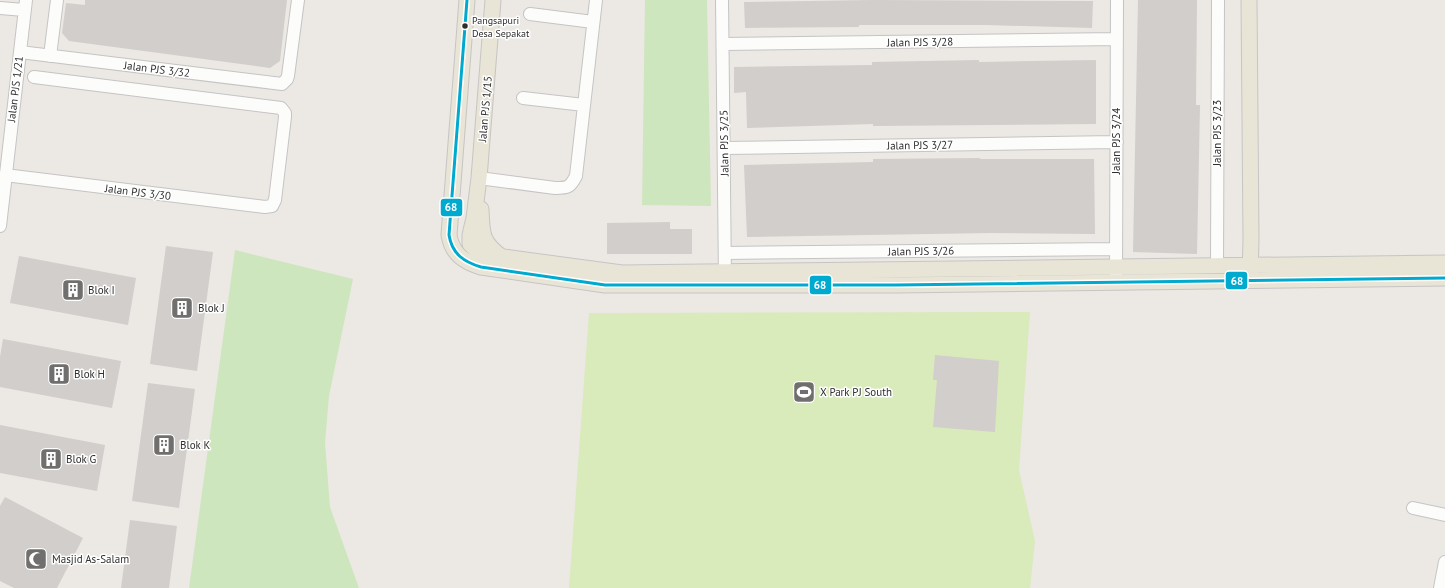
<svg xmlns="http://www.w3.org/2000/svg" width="1445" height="588" font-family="'PT Sans',sans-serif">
<rect width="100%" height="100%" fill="#ece8e4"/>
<path fill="#cee6be" d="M645,0H707L711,206L642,205Z
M235,250L353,279L329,396L325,443L330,507L359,588H189Z"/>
<path fill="#d9eabb" d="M1030,312L1019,470L1035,541L1030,588H569L589,313Z"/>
<path fill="#d1cecb" d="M85,0H287L280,61L270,68L69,41L62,33L66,3L85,5Z
M872,0L1093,1L1092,28L987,25H859V27L745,28L744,2Z
M1138,0H1197L1196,105H1200L1197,254L1133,252Z
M979,60V62L1096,60V124L873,126V124L747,128L746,92L734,93V67L872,65V62Z
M980,158V159H1094L1095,234L990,233L747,237L744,165L873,162V159Z
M670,222V229H692V254H607V223Z
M166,246L213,252L197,371L150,364Z
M19,256L136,278L128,325L10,303Z
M3,339L121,361L112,408L0,387V357Z
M935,355L999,361L995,432L933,427L937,380H933Z
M148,383L195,389L179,508L132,501Z
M0,425L105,445L97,491L0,473Z
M5,497L83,538L57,588H14L0,581V506Z
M130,520L177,526L169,588H121Z"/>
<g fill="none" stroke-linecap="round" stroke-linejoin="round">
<g stroke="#c5c4c5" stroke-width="14">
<path id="minor" d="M722,0L725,280
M0,8L24,10
M530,14L593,22
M723,44L1117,39
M20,52L282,84L287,79L288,76L298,0
M50,56L57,0
M523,98L584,105
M724,148L1117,142
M5,175L265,207L272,206L275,200L285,117V113L281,108L34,77
M479,178L555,188C567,188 570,188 576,176L596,0
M0,226L26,0
M725,253L1116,249
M1217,266L1218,0
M1116,276L1117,0
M1413,508L1445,515
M1440,588L1445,562"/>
</g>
<g stroke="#c6c5c4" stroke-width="17">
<path id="major" d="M467,0L449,235C452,254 464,262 481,267L605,285H896L1445,278
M493,0L479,178L474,218L470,235V244L475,249L489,255L622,273L1445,263
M1249,0L1251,239L1250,275
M481,209C482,233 481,242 502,257"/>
</g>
<use href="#minor" stroke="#fcfcfb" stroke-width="12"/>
<use href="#major" stroke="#e8e4d6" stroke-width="15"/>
<g stroke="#fff" stroke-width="6">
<path id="bus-1" d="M467,0L449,235C452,254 464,262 481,267L605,285H896L1445,278"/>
</g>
<use href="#bus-1" stroke="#00a9ce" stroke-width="3"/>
</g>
<defs>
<g id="building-square" transform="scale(1.15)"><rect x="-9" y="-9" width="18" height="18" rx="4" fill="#706f6e" stroke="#fff"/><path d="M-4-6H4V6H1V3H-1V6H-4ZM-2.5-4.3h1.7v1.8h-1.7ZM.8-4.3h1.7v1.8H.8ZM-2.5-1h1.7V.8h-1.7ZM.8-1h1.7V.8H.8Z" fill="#fff"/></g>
<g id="stadium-square" transform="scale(1.15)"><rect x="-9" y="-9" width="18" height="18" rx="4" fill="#706f6e" stroke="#fff"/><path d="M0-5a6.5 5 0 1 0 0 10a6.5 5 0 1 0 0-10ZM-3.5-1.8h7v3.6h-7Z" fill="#fff"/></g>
<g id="mosque-square" transform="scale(1.15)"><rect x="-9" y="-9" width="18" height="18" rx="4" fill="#706f6e" stroke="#fff"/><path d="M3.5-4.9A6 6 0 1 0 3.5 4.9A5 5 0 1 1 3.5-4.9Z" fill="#fff"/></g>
</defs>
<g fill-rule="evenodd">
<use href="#building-square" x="73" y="290"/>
<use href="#building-square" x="182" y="308"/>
<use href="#building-square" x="59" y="374"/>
<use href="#stadium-square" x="804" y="392"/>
<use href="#building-square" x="164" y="445"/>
<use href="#building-square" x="51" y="459"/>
<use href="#mosque-square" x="36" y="559"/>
</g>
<circle fill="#2e2e2e" stroke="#fff" stroke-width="1.5" cx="465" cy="26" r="3.5"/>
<g text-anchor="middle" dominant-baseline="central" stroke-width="3" stroke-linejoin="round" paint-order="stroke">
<g font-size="10" fill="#2e2e2e" stroke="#fff" text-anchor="start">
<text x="472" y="20">Pangsapuri<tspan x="472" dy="13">Desa Sepakat</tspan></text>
</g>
<g font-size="11" fill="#2e2e2e" stroke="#fff">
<text transform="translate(920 42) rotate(-1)">Jalan PJS 3/28</text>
<text transform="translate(157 69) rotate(7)">Jalan PJS 3/32</text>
<text transform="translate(15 89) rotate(-83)">Jalan PJS 1/21</text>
<text transform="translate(485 109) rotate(-85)">Jalan PJS 1/15</text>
<text transform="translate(1217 133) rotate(-90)">Jalan PJS 3/23</text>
<text transform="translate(1116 141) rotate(-90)">Jalan PJS 3/24</text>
<text transform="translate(724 143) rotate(-91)">Jalan PJS 3/25</text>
<text transform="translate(920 145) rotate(-1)">Jalan PJS 3/27</text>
<text transform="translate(138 192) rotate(7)">Jalan PJS 3/30</text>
<text transform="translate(921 251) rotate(-1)">Jalan PJS 3/26</text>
</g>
<g font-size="11" fill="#2e2e2e" stroke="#fff" text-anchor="start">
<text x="88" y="290">Blok I</text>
<text x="198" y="308">Blok J</text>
<text x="74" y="374">Blok H</text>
<text x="820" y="392">X Park PJ South</text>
<text x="180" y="445">Blok K</text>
<text x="66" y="459">Blok G</text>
<text x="52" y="559">Masjid As-Salam</text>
</g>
</g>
<g stroke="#fff" stroke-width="1.5">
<rect x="440" y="198" width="23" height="19" rx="4" fill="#00a9ce"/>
<rect x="1225" y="271" width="23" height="19" rx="4" fill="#00a9ce"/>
<rect x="809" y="275" width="23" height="20" rx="4" fill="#00a9ce"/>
</g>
<g font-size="11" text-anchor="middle" font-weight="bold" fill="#fff">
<text x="451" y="211">68</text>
<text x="1237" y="285">68</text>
<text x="820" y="289">68</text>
</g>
</svg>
